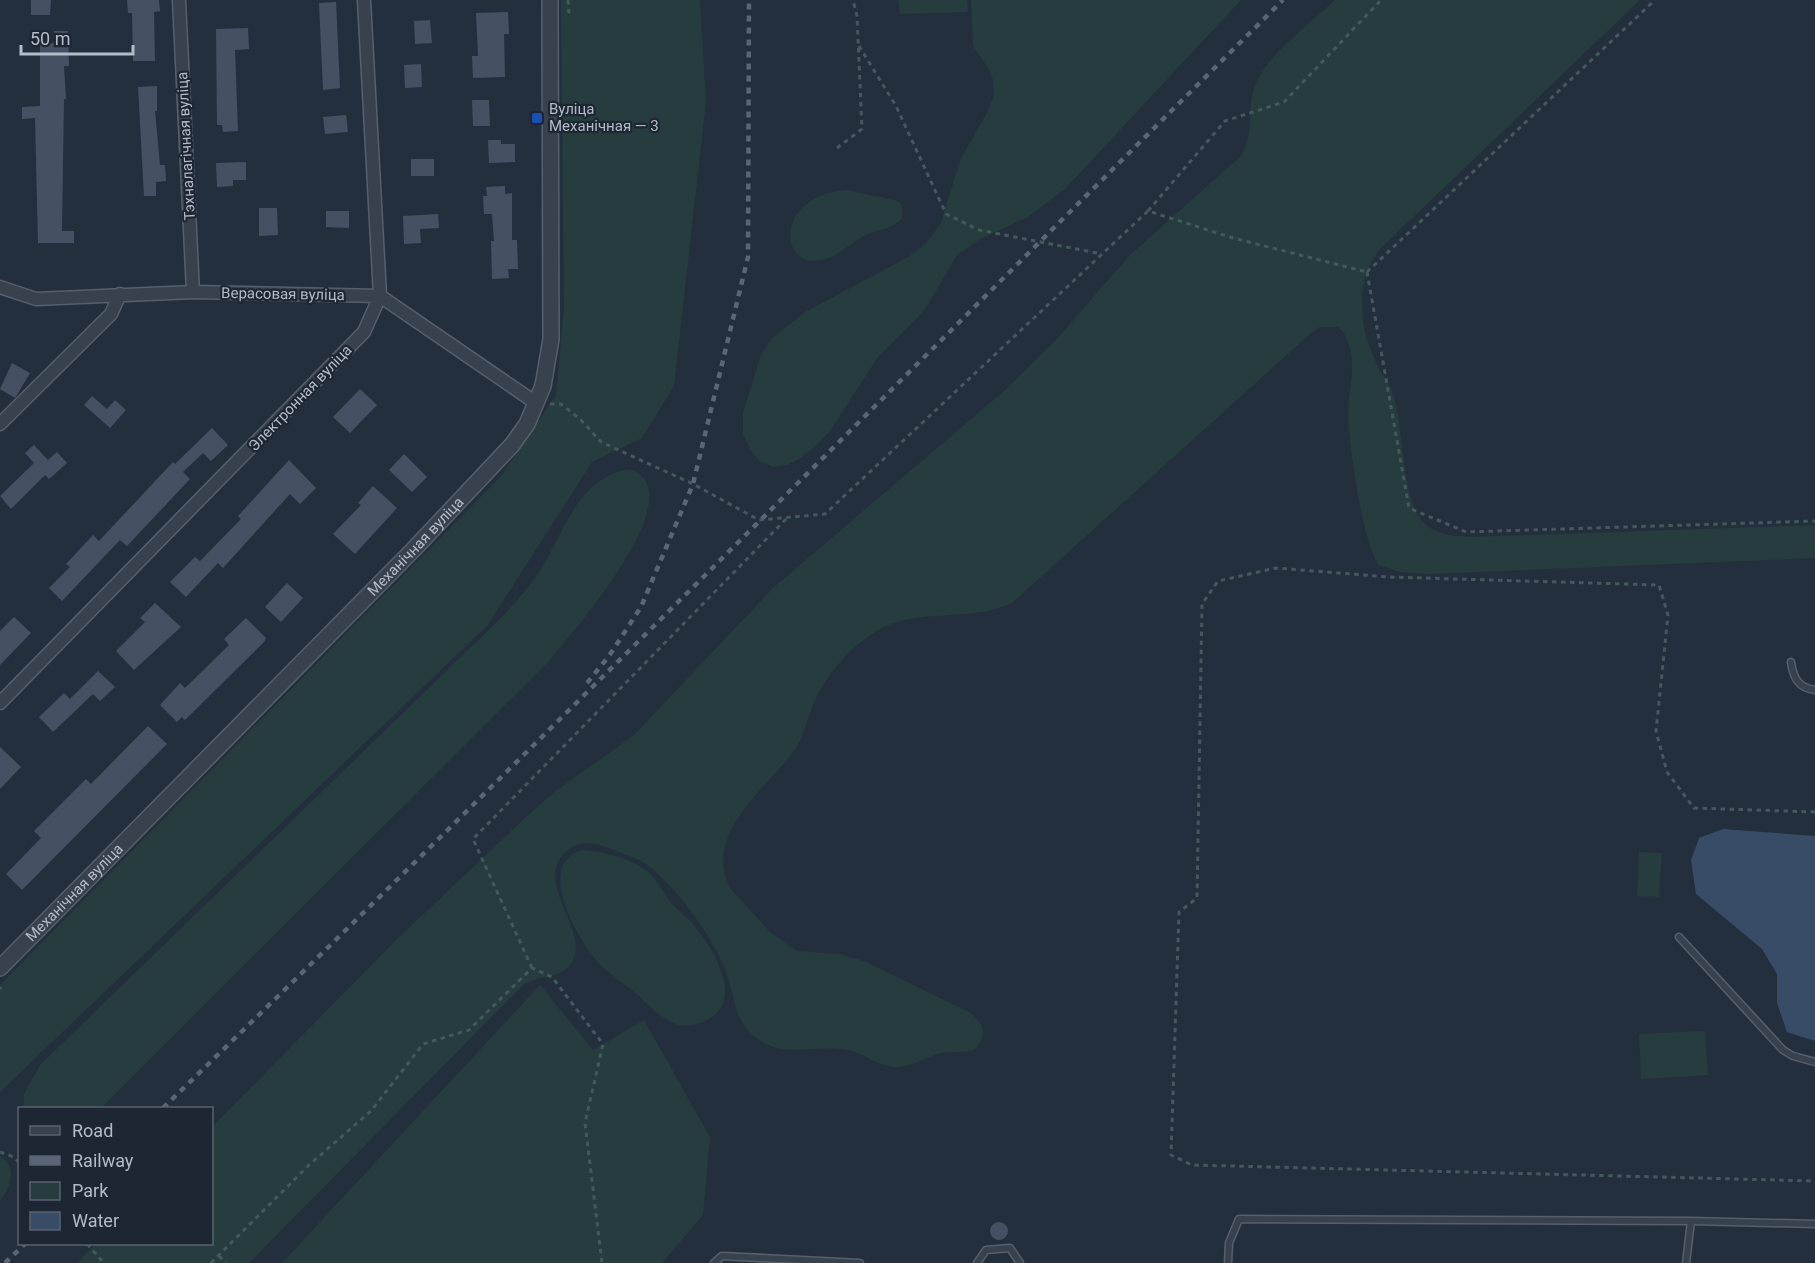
<svg xmlns="http://www.w3.org/2000/svg" width="1815" height="1263" font-family="Roboto,sans-serif">
<rect width="100%" height="100%" fill="#242f3e"/>
<path fill="#263c3f" d="M561,0H700L706,102L674,386L642,438L592,462L487,626L0,1092V985L502,475L556,395L564,308Z
M898,0H967L968,12L900,14Z
M971,0H1241L1065,189L1028,217L980,239L957,255L924,311L878,357L830,431L814,448L799,459L787,465L773,467L759,461L750,450L743,434V413L761,355L772,338L805,312L910,256L925,244L940,225L961,158L988,111L994,95L993,80L988,68L973,46Z
M1335,0H1640L1380,249C1368,266 1361,283 1362,304C1362,322 1366,342 1374,358C1379,371 1388,381 1393,394C1404,426 1401,500 1424,523C1436,535 1456,536 1472,537L1815,525V558L1430,574L1400,572L1379,565C1363,545 1349,445 1348,416C1348,388 1362,349 1338,327H1320L1311,333L1012,603C970,623 918,607 878,630C851,646 825,676 813,705C807,720 804,735 796,748C768,788 702,833 730,888L771,933L797,951L839,954L864,961L969,1012C984,1022 989,1038 973,1050C961,1054 950,1050 938,1054C925,1058 913,1066 899,1067C880,1068 866,1054 848,1050C816,1043 785,1060 756,1038C736,1023 735,1001 728,978C717,943 680,891 651,868C641,859 626,855 614,850C600,845 584,839 571,848C525,879 596,932 570,965C559,979 537,975 522,986L249,1263H77L96,1244H212V1127L398,938L526,817L553,793L634,735L773,588L1005,390L1055,341L1130,255L1241,156C1256,128 1246,115 1254,89C1263,57 1311,23 1335,0Z
M847,190L898,201L902,206V218C893,230 875,229 862,237C849,245 837,257 822,260C778,270 774,195 847,190Z
M629,469C698,490 572,633 550,660L101,1108H23L24,1094L40,1065L503,616C516,601 531,586 541,569C566,529 577,479 629,469Z
M582,850C603,851 630,858 647,871C657,879 663,893 671,903C677,910 685,915 691,922C717,951 752,1013 692,1025C669,1030 651,1006 635,993C623,982 608,974 597,961C576,937 535,864 582,850Z
M1639,852L1662,853L1659,897L1637,896Z
M540,985L593,1050L644,1020L710,1137L703,1215L662,1263H282Z
M1705,1031L1708,1075L1641,1079L1639,1034Z
M0,1156C18,1167 11,1187 0,1201Z"/>
<path fill="#394c67" d="M1723,829L1815,836V1041L1787,1032L1777,1003V974L1762,949L1696,894L1691,860L1699,838Z"/>
<path fill="#455162" d="M31,0H51L50,15H31Z
M127,0H159L160,11L154,12L155,61H133L132,13H128Z
M336,2L340,88L323,90L319,3Z
M508,12L509,34H504L505,77L473,78L472,56H478L476,13Z
M430,20L432,43L415,44L414,21Z
M248,28L249,49L235,50L238,131L223,132L222,125H217L216,29Z
M54,31H68L69,66H64L66,99H64L62,231H74V243H38L35,118L22,119V107L40,106V44L54,43Z
M421,64L422,87L405,88L404,65Z
M157,86V111H155L160,165H165L166,181L156,182V196H144L138,87Z
M472,100H489L490,126H473Z
M346,115L348,132L325,134L323,117Z
M488,140H501V144H515V162L489,163Z
M411,159H434V176H411Z
M246,162V180H233V186L217,187L216,163Z
M505,186V194L512,193V240H517L518,269H508L509,278L492,279L491,241H494L492,214H484L483,196H487L486,187Z
M259,208H277L278,235L259,236Z
M326,211H349V228L326,227Z
M438,214L439,228L420,229L421,243L404,244L403,216Z
M12,363L30,373L15,398L0,389Z
M360,389L377,405L350,433L333,417Z
M92,396L107,409L115,400L126,410L110,428L84,405Z
M212,428L228,445L211,461L203,453L183,472L190,479L127,546L120,540L62,601L49,588L70,567L66,564L93,535L99,541L173,462L175,464Z
M34,445L48,460L57,452L67,463L49,479L45,475L11,509L0,496L34,463L25,453Z
M404,454L427,477L412,492L389,470Z
M289,460L316,488L300,504L290,494L223,568L218,563L186,597L170,582L195,557L200,561L241,519L238,516Z
M373,486L397,508L355,554L333,534L361,505L358,503Z
M287,583L303,598L281,622L265,607Z
M155,603L181,627L134,670L116,651L145,622L140,618Z
M14,617L31,633L0,665V631Z
M246,618L266,638L264,642L185,720L182,717L177,722L160,705L180,683L185,688L229,645L224,639Z
M98,671L115,687L100,701L93,694L53,732L39,717L64,693L70,699Z
M148,726L167,744L22,890L6,874L41,838L34,831L86,779L91,784Z
M0,747L21,767L0,789Z
M990 1231a9 9 0 1 1 18 0a9 9 0 1 1-18 0Z"/>
<g fill="none" stroke-linecap="round" stroke-linejoin="round">
<g stroke="#565f6c" stroke-width="9">
<path id="service" d="M1791,662C1793,677 1798,688 1815,690
M1679,937L1783,1050L1793,1056L1815,1062
M1691,1221L1815,1224
M714,1263L722,1256L860,1263
M977,1263L986,1250L1010,1248L1020,1263
M1228,1263L1229,1243L1239,1219L1691,1221L1686,1263"/>
</g>
<g stroke="#565f6c" stroke-width="15">
<path id="minor" d="M179,0L193,292
M0,287L36,299L193,292L380,296L536,403
M0,424L111,314L120,294
M0,703L364,332L380,296L364,0"/>
</g>
<g stroke="#565f6c" stroke-width="18">
<g id="tertiary">
<path id="s1" d="M0,968L414,549L512,445L527,424L543,386L551,339L550,0"/>
</g>
</g>
<path stroke="#44595c" stroke-width="3" stroke-dasharray="4.5 4.5" stroke-linecap="butt" d="M568,0L569,14
M859,46L896,106L946,214L979,230L1102,254
M837,148L862,129L857,16L853,0
M1148,211L1225,121L1284,102L1381,0
M1367,272L1409,508L1466,532L1815,521
M1367,272L1655,0
M550,404H561L580,419L601,442L693,484L759,520L825,514L1148,211L1233,238L1367,272
M1815,812L1694,808L1667,772L1656,731L1668,615L1659,585L1389,577L1276,568L1218,581L1202,604L1197,898L1179,912L1171,1155L1192,1165L1815,1181
M532,968L473,839L787,518
M0,989L1,987
M0,1152L14,1157L20,1164
M87,1244L104,1263
M219,1256L226,1263
M211,1263L309,1165L371,1111L423,1044L469,1030L532,968L552,977L603,1044L585,1123L602,1263"/>
<use href="#service" stroke="#38414e" stroke-width="6"/>
<use href="#minor" stroke="#38414e" stroke-width="12"/>
<use href="#tertiary" stroke="#38414e" stroke-width="15"/>
<path stroke="#5a6575" stroke-width="4.5" stroke-dasharray="6 6" stroke-linecap="butt" d="M587,683L609,656L641,607L693,484L748,257L749,0
M163,1108C540,743 910,370 1283,0
M5,1263L25,1244"/>
</g>
<rect fill="#1a4fb4" stroke="#1d2633" stroke-width="2" x="531" y="112" width="12" height="12" rx="3"/>
<g text-anchor="middle" dominant-baseline="central" stroke-width="4.5" stroke-linejoin="round" paint-order="stroke">
<g font-size="15" fill="#b4bcc9" stroke="#1d2633" text-anchor="start">
<text x="549" y="109">Вуліца<tspan x="549" dy="17">Механічная — 3</tspan></text>
</g>
<g font-size="15" fill="#b4bcc9" stroke="#1d2633">
<text transform="translate(186 146) rotate(-93)">Тэхналагічная вуліца</text>
<text transform="translate(283 294) rotate(1)">Верасовая вуліца</text>
<text transform="translate(300 398) rotate(-46)">Электронная вуліца</text>
<text stroke="none"><textPath href="#s1" startOffset="592">Механічная вуліца</textPath></text>
<text stroke="none"><textPath href="#s1" startOffset="106">Механічная вуліца</textPath></text>
</g>
</g>
<rect x="18" y="1107" width="195" height="138" fill="#1d2633" stroke="#59626f" stroke-width="1.5"/>
<rect x="30" y="1126" width="30" height="9" fill="#38414e" stroke="#59626f" stroke-width="1.5"/>
<text x="72" y="1137" font-size="18" fill="#b4bcc9">Road</text>
<rect x="30" y="1156" width="30" height="9" fill="#5a6575" stroke="#59626f" stroke-width="1.5"/>
<text x="72" y="1167" font-size="18" fill="#b4bcc9">Railway</text>
<rect x="30" y="1182" width="30" height="18" fill="#263c3f" stroke="#59626f" stroke-width="1.5"/>
<text x="72" y="1197" font-size="18" fill="#b4bcc9">Park</text>
<rect x="30" y="1212" width="30" height="18" fill="#394c67" stroke="#59626f" stroke-width="1.5"/>
<text x="72" y="1227" font-size="18" fill="#b4bcc9">Water</text>
<path d="M21 45v9h112v-9" fill="none" stroke="#b4bcc9" stroke-width="3"/>
<text x="30" y="45" font-size="18" fill="#b4bcc9" stroke="#1d2633" stroke-width="4.5" paint-order="stroke">50 m</text>
</svg>
